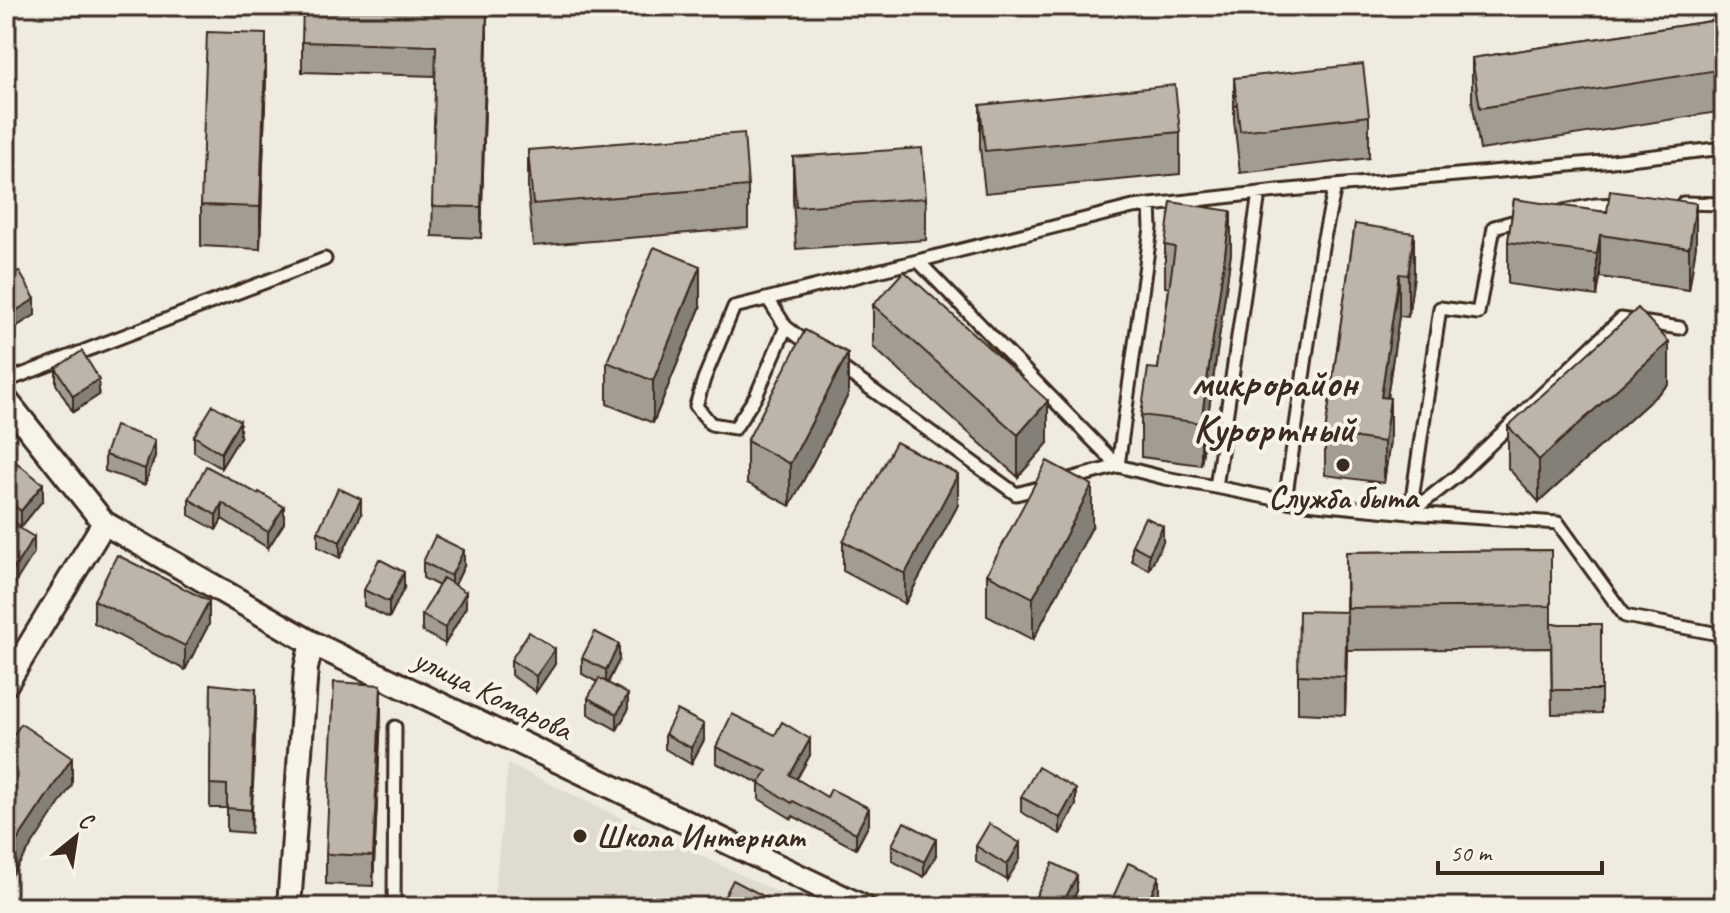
<svg xmlns="http://www.w3.org/2000/svg" width="1730" height="913" font-family="Caveat,sans-serif">
<rect width="100%" height="100%" fill="#efebe0"/>
<filter id="ink" filterUnits="userSpaceOnUse"><feTurbulence type="fractalNoise" baseFrequency=".0125" numOctaves="2"/><feDisplacementMap in="SourceGraphic" scale="16" xChannelSelector="R" yChannelSelector="G"/><feConvolveMatrix kernelMatrix="1 2 1 2 8 2 1 2 1" color-interpolation-filters="sRGB"/></filter>
<g filter="url(#ink)">
<path fill="#e0dbd0" d="M508,764L809,907H493Z"/>
<g fill="none" stroke-linecap="round" stroke-linejoin="round">
<g stroke="#3b2a1e" stroke-width="17">
<path id="service" d="M1335,186L1322,247L1285,501L1410,513L1440,308L1478,313L1494,227L1523,219
M1259,193L1216,487L1285,501
M1683,203L1724,204
M1150,205L1151,228L1118,466L1165,478L1216,487
M1563,211L1595,205L1622,204
M919,262L1118,466L1062,481
M768,299L786,327L756,396L735,428L711,424L696,406L704,379L734,307L1133,207L1278,191L1603,162L1724,148
M786,327L811,346
M1680,328L1621,319L1458,475L1410,513L1558,523L1625,616L1724,635
M838,365L1016,494L1046,486
M6,381L325,259
M394,907L395,727"/>
</g>
<g stroke="#3b2a1e" stroke-width="28">
<path id="minor" d="M6,400L104,523L312,643L863,907
M6,684L104,523
M289,907L306,668L312,643"/>
</g>
<use href="#service" stroke="#f7f3e8" stroke-width="11"/>
<use href="#minor" stroke="#f7f3e8" stroke-width="22"/>
</g>
<path fill="#a39c92" stroke="#3b2a1e" stroke-width="2" d="M6,6H19L18,11L6,9Z
M441,8L487,39L481,238L432,236L436,76L302,72V42Z
M1724,19V111L1480,150L1472,100V58Z
M6,33L12,50L7,90H6Z
M266,76L260,249L201,246V205Z
M1234,78L1369,116V158L1240,173L1234,120Z
M980,105L1180,132V174L985,193L980,147Z
M528,150L748,186V228L533,246L528,192Z
M793,157L926,198V240L796,249L793,199Z
M1514,199L1696,245L1689,290L1600,277L1597,296L1508,284V242Z
M1355,224L1414,275L1408,317L1399,316L1387,398L1390,440L1384,483L1325,475V433Z
M1165,245L1231,253L1201,465L1141,457V415L1158,369L1169,288L1165,287Z
M6,279L35,315L12,329L6,318Z
M873,305L1048,443L1018,477L873,347Z
M700,308L653,423L607,404V362Z
M56,368L99,395L73,412L56,384Z
M1669,384L1539,502L1508,468V426Z
M848,395L790,506L747,483V441Z
M194,436L240,437L221,468L194,452Z
M6,454L43,500L21,527L6,515Z
M105,455L155,456L145,485L105,471Z
M258,494L284,523L268,548L222,519L216,530L189,515V499Z
M958,505L905,604L843,571V541Z
M361,515L340,558L318,547V531Z
M1092,527L1033,640L987,616V574Z
M1163,542L1149,570L1132,561V545Z
M1551,550V624H1601V713L1552,714L1551,648L1347,650L1345,715L1298,713V675L1346,612V552Z
M423,562L464,566L455,585L466,607L445,644L422,631V615L439,586L423,578Z
M404,588L389,618L364,606V590Z
M94,600L209,624L185,670L94,623Z
M582,658L619,660L608,683L628,710L617,730L588,714V698L597,682L582,674Z
M511,660L555,664L536,692L511,675Z
M211,684L256,712L251,833L227,831V808H210Z
M381,715L373,886L326,884V854Z
M665,734L704,740L691,764L665,749Z
M716,747L810,755L797,779L869,824L856,849L793,816L792,819L759,799V783L716,763Z
M1021,797L1076,805L1060,834L1021,812Z
M892,845L936,855L924,877L892,861Z
M976,846L1020,859L1007,880L976,862Z
M1077,891L1069,907H1036V896Z"/>
<path fill="#847f77" stroke="#3b2a1e" stroke-width="2" d="M487,9V39L481,238V207Z
M12,34V50L7,90V74Z
M266,34V76L260,249V207Z
M1696,203V245L1689,290V248Z
M1231,211V253L1201,465V423Z
M1414,233V275L1408,317V275Z
M1600,235V277L1597,296V254Z
M700,266V308L653,423V381Z
M1399,274V316L1381,439V397Z
M35,299V315L12,329V313Z
M1669,342V384L1539,502V460Z
M848,353V395L790,506V464Z
M99,379V395L73,412V396Z
M1390,398V440L1384,483V442Z
M1048,401V443L1018,477V435Z
M240,421V437L221,468V453Z
M155,440V456L145,485V469Z
M958,474V505L905,604V574Z
M43,484V500L21,527V511Z
M1092,485V527L1033,640V598Z
M361,499V515L340,558V542Z
M222,503V519L216,530V515Z
M284,507V523L268,548V532Z
M1163,526V542L1149,570V554Z
M34,537V553L6,597V581Z
M464,550V566L451,592V576Z
M404,572V588L389,618V602Z
M466,592V607L445,644V628Z
M209,601V624L185,670V646Z
M1347,612V650L1345,715V677Z
M619,644V660L606,686V670Z
M555,649V664L536,692V676Z
M381,685V715L373,886V856Z
M256,689V712L251,833V810Z
M628,694V710L617,730V714Z
M704,724V740L691,764V748Z
M810,739V755L790,790V775Z
M72,758V785L6,884V857Z
M1076,789V805L1060,834V818Z
M869,808V824L856,849V833Z
M936,839V855L924,877V862Z
M1020,843V859L1007,880V865Z
M1077,875V891L1069,907H1061Z
M1159,876V892L1153,907H1146Z"/>
<path fill="#bdb5aa" stroke="#3b2a1e" stroke-width="2" d="M303,6H440V8L487,9L481,207L432,206L436,46L302,42Z
M1724,19V69L1480,108L1472,58Z
M207,32L266,34L260,207L201,205Z
M6,33L12,34L7,74H6Z
M1363,64L1369,116L1240,131L1234,78Z
M1175,85L1180,132L985,151L980,105Z
M744,133L748,186L533,204L528,150Z
M922,148L926,198L796,207L793,157Z
M1610,191L1696,203L1689,248L1600,235L1597,254L1508,242L1514,199L1607,212Z
M1171,202L1231,211L1201,423L1141,415L1148,368L1158,369L1175,247L1165,245Z
M1355,224L1414,233L1408,275L1399,274L1381,397L1390,398L1384,442L1325,433Z
M654,247L700,266L653,381L607,362Z
M19,271L35,299L12,313L6,303V279Z
M904,271L1048,401L1018,435L873,305Z
M1638,308L1669,342L1539,460L1508,426Z
M805,330L848,353L790,464L747,441Z
M82,351L99,379L73,396L56,368Z
M213,405L240,421L221,453L194,436Z
M115,426L155,440L145,469L105,455Z
M896,442L958,474L905,574L843,541Z
M6,454L43,484L21,511L6,499Z
M1047,461L1092,485L1033,598L987,574Z
M206,466L258,494L259,492L284,507L268,532L222,503L216,515L189,499Z
M338,488L361,499L340,542L318,531Z
M1145,517L1163,526L1149,554L1132,545Z
M6,520L34,537L6,581Z
M435,536L464,550L451,576L423,562Z
M1551,550V606L1347,608L1346,552Z
M117,555L209,601L185,646L94,600Z
M379,559L404,572L389,602L364,590Z
M443,578L466,592L445,628L422,615Z
M1299,611L1347,612L1345,677L1298,675Z
M1551,624H1601V690H1552Z
M529,632L555,649L536,676L511,660Z
M595,632L619,644L606,670L582,658Z
M599,678L628,694L617,714L588,698Z
M334,682L381,685L373,856L326,854Z
M211,684L256,689L251,810L227,808V785L210,784Z
M677,710L704,724L691,748L665,734Z
M732,714L775,735L782,722L810,739L790,775L827,797L831,789L869,808L856,833L793,801L792,803L759,783L767,771L716,747Z
M21,724L72,758L6,857V746Z
M1038,767L1076,789L1060,818L1021,797Z
M904,822L936,839L924,862L892,845Z
M989,824L1020,843L1007,865L976,846Z
M1053,863L1077,875L1061,907H1058L1036,896Z
M1128,863L1159,876L1146,907H1109Z
M733,880L784,907H719Z
M101,902V907H6V905Z
M329,903L374,905V907H329Z"/>
</g>
<g fill="#3b2a1e" stroke="#f7f3e8" stroke-width="3">
<circle cx="1343" cy="465" r="8"/>
<circle cx="580" cy="836" r="8"/>
</g>
<g text-anchor="middle" dominant-baseline="central" stroke-width="8" stroke-linejoin="round" paint-order="stroke">
<g font-size="32" font-weight="bold" fill="#3b2a1e" stroke="#f7f3e8">
<text x="1343" y="497">Служба быта</text>
<text x="596" y="836" text-anchor="start">Школа Интернат</text>
</g>
<g font-size="32" fill="#3b2a1e" stroke="#f7f3e8">
<text transform="translate(493 694) rotate(26)">улица Комарова</text>
</g>
<g font-size="40" font-weight="bold" fill="#3b2a1e" stroke="#f7f3e8">
<text x="1274" y="383">микрорайон<tspan x="1274" dy="46">Курортный</tspan></text>
</g>
</g>
<rect width="1730" height="913" fill="none" stroke="#f7f3e8" stroke-width="32"/>
<rect x="16" y="16" width="1698" height="881" fill="none" stroke="#3b2a1e" stroke-width="3" filter="url(#ink)"/>
<g transform="translate(76 837) rotate(30)" stroke="#f7f3e8" stroke-width="6" paint-order="stroke">
<path d="M0-6L14 30L0 20L-14 30Z" fill="#3b2a1e"/>
<text y="-12" font-size="22" font-weight="bold" text-anchor="middle" fill="#3b2a1e">С</text>
</g>
<path d="M1438 861v12h164v-12" fill="none" stroke="#3b2a1e" stroke-width="4"/>
<text x="1450" y="861" font-size="24" fill="#3b2a1e" stroke="#f7f3e8" stroke-width="6" paint-order="stroke">50 m</text>
</svg>
